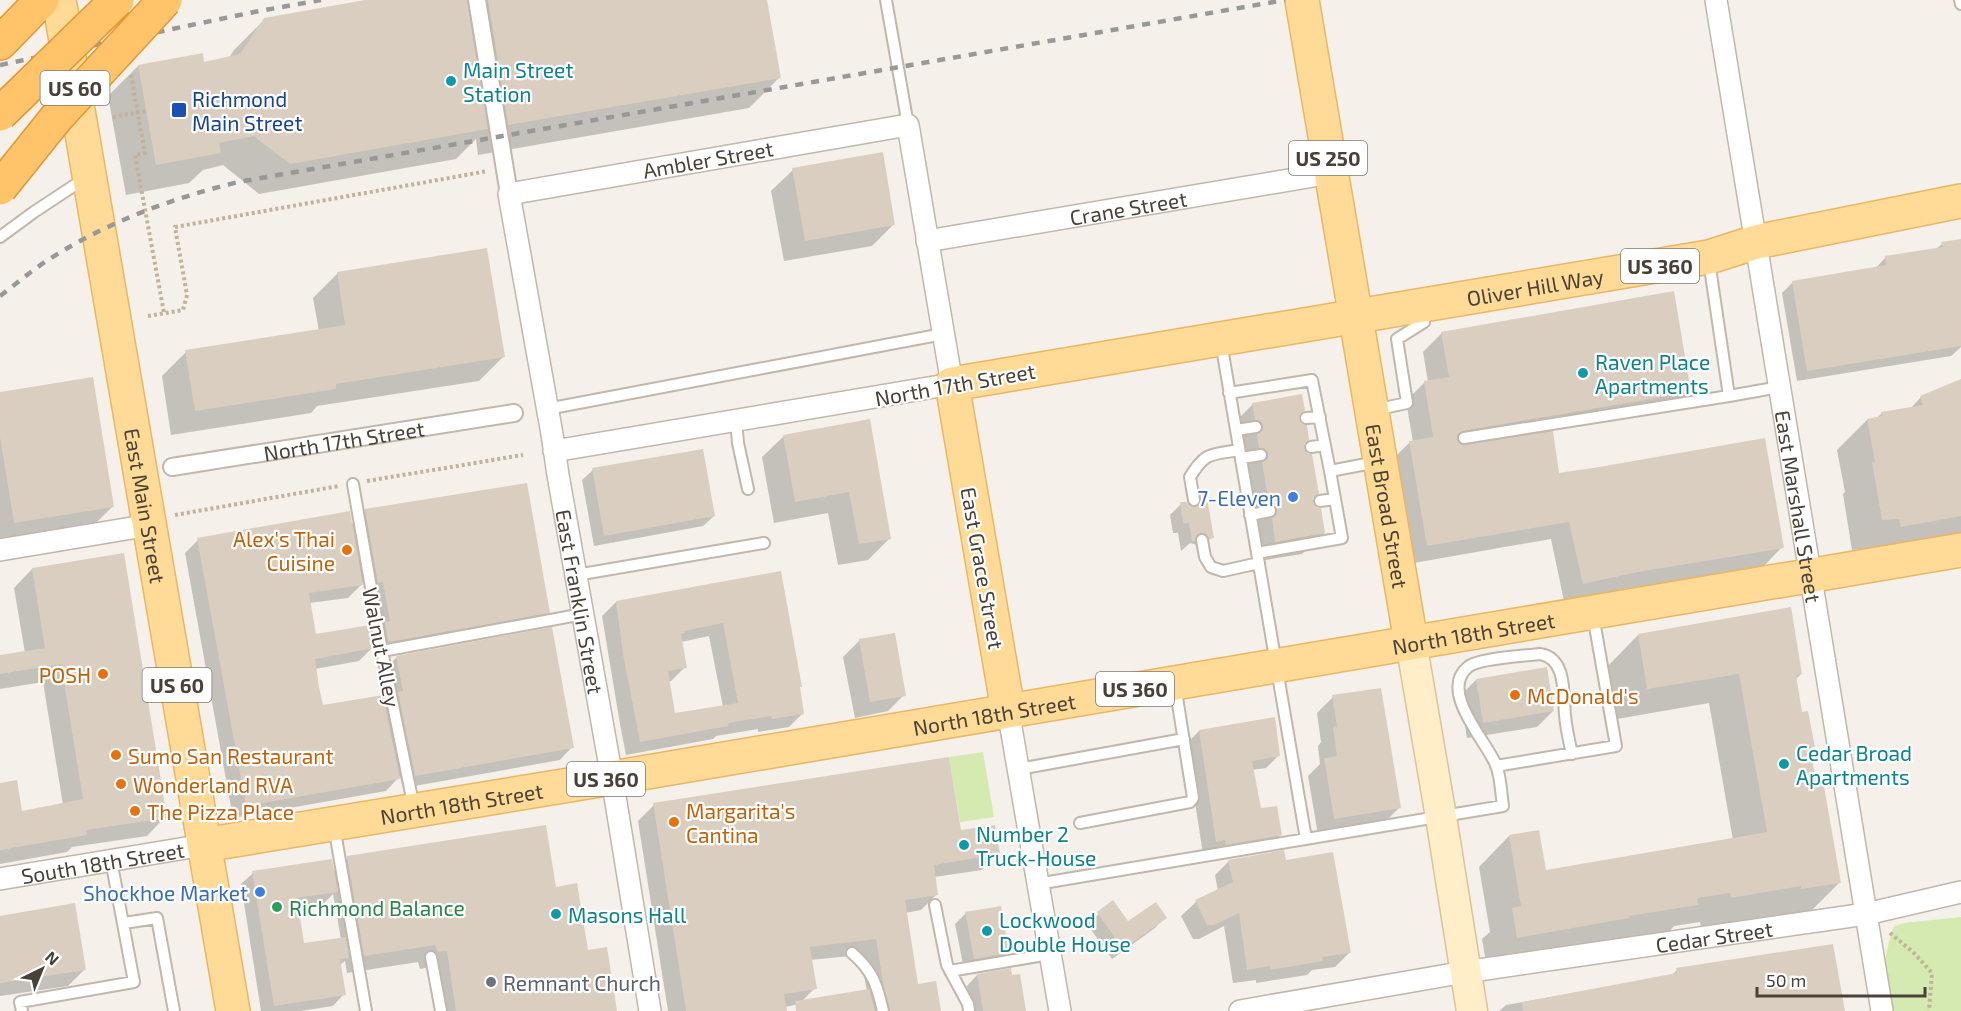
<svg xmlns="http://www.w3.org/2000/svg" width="1961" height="1011" font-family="'Exo 2',sans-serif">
<rect width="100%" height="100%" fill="#f5f0e9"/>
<path fill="#d4eab0" d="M983,752L994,817L960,822L949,757Z
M1961,917V1011H1882C1879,990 1886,946 1894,926L1904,923Z"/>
<path fill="#0003" fill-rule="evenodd" d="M373,0H766L780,77L749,108L478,155L476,139L456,159L259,194L223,165L203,170L189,183L126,195L108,96L138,66L203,64L229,58L234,50L265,19Z
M793,170L894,224L872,246L784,261L771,191Z
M1961,240V347L1951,356L1797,381L1782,293L1793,282L1875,269L1885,258L1936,249L1942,244Z
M338,273L503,357L479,381L317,406L311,413L171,435L162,376L186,352L319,331L313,298Z
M1442,333L1690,392L1671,410L1552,430L1558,474L1782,547L1764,566L1618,590L1564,601L1551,539L1408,564L1391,461L1409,443L1413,442L1406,401L1425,382H1428L1423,352Z
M1961,381V539L1871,557L1869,548L1852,550L1843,494L1845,492L1837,450L1867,420L1876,419L1882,413L1910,409L1921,397Z
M0,393L112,507L91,528L0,542Z
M1253,404L1298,415L1311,503L1324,533L1302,554L1254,562L1231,426Z
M869,421L890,538L868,560L838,565L828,513L774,523L762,457L784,436Z
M593,470L714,516L703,526L594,546L582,480Z
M1202,501L1212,537L1201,548L1199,549L1197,545L1190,543L1181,551L1178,533H1173L1170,515L1181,504L1194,509Z
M366,510L548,612L536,624L376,654L375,645L359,661L315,669L322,707L384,708L390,702L384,670L397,657L572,747L560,760L403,788L400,776L386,791L233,818L185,553L198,540L351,525ZM364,582L366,594L371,593L377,631L371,638L315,636L309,603L348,598Z
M32,569L165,817L147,836L72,847L67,852L0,864V784L21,813L63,805L43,682L0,689V657L25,653L14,588Z
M779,573L803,713L789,727L758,732V729L716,736L713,739L626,755L620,724L602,616L616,602ZM709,636L723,707L674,715L668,682L671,681L685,667L681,642Z
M1638,635L1801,674L1795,680L1801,714L1813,746L1809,750L1814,783L1840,882L1809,913L1771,919V916L1701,927L1700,922L1674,926L1666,935L1487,968L1482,939L1490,932L1479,867L1509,836L1545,871L1733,840L1709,703L1617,719L1608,666Z
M860,640L904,695L888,711L855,718L843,657Z
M1476,680L1553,711L1537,727L1467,738L1460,696Z
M1333,697L1399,808L1383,824L1318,835L1308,776L1320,764L1318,746L1321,742L1317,713Z
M1199,731L1279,755L1266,768L1252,770L1260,810L1280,835L1267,848L1203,854L1186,744Z
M654,805L960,832L998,854L982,870L934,877L937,894L921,910L905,913L917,985L939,1011H811L867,991L860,955L810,960L815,988L799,1004L785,1007V1011H668L638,821Z
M348,858L555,888L615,1011H436L430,967L420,969L418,962L347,973L345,961L340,965L344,994L333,1006L300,1011H261L241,884L253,873L333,872ZM333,894L341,939L303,945L297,907L324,903Z
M1229,861L1349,953L1335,967L1312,970L1307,975L1256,983V980L1233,983L1224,926L1199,939H1193L1181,916L1196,902L1218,891L1215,875Z
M1113,902L1128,924L1165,917L1155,928L1112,959L1087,924Z
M966,913L1007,953L996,964L964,969L955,924Z
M0,917L84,970L68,986L0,996Z
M1677,970L1844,1011H1499L1506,1005L1671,976Z
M977,975L1024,1011H971L967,986Z"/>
<path fill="#dacec0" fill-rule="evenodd" d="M365,0H467L488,129L290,164L254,136L219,143L221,153L156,165L138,65L203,53L204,62L240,54L264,18Z
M488,0H767L781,78L508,125Z
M883,152L895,225L805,241L792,168Z
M1961,239V346L1807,371L1792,281L1886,265L1885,256L1943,247L1941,242Z
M487,248L505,357L336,384V389L195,411L185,350L345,325L337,272Z
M1674,291L1691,392L1463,431L1457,435V440L1461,445H1465L1553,431L1559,473L1599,467L1765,438L1784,548L1638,572L1583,584L1569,522L1427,546L1409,441L1433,437L1424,381L1449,377L1441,332Z
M93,377L114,507L14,523L0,437V392Z
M1961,379V516L1901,527L1899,519L1882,520L1872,462H1875L1867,419L1882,416L1881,412L1923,405L1920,396Z
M1302,394L1305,411L1300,414L1299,419L1302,424L1307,425L1309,440L1304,444V449L1308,454H1312L1319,494L1313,498V503L1317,508H1321L1325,533L1275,542L1272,518L1275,516L1277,510L1275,506L1269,504L1262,462L1268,458V453L1264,448H1259L1257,434L1263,430V425L1259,420H1255L1252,403Z
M870,419L891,539L859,544L849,492L795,502L783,435Z
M703,449L715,516L604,536L592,468Z
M527,483L550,613L388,642L385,622L390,621L383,582L378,583L365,509Z
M1207,498L1214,538L1209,539L1207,535L1201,533L1197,535L1195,541H1192L1189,523H1183L1180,502H1187L1189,505L1195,507L1199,505L1201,499Z
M350,511L363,585L309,593L316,634L370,625L374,648L315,659L319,687L323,705L383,695L400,779L246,806L197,538Z
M124,553L167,818L86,830L87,835L0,850V783L17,780L22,811L83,799L61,664L0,674V655L45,648L32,568Z
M781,571L802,687H800L804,714L772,719L771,716L728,723L729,726L640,742L623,654L616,601ZM723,623L738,703L675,713L668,671L687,668L681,634L685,633L684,631Z
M1791,607L1802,674L1796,675L1802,712L1808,711L1815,747H1810L1816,782L1823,781L1841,883L1801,889V886L1731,898L1730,893L1697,898L1698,905L1629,916V918L1517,938L1512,908L1521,906L1509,835L1539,830L1546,870L1767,832L1739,674L1647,689L1638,634Z
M552,627L574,748L415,776L398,692L403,691L396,656Z
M895,633L906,696L870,702L859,639Z
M1547,667L1554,711L1483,723L1476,679Z
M1381,688L1401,808L1334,819L1324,758L1337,756L1333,728L1337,727L1332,695Z
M1275,717L1280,756L1252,761L1261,808L1277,806L1282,835L1226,845L1225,840L1216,842L1199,730Z
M949,757L961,830L995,825L1000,854L934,865L938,895L905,900L918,984L936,981L941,1011H890L883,983L876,939L810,947L817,989L784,994L787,1011H686L653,803Z
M546,825L556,887L577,883L588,950L607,947L617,1011H456L447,951L438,952L435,945L364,956L347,856Z
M1284,850L1286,860L1333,852L1351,953L1322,957L1323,961L1270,970V966L1247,970L1239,913L1214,925H1207L1195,900L1233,882L1228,860Z
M332,859L338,892L297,898L304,943L346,937L349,958L340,959L346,995L274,1006L252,871Z
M1113,900L1128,921L1156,902L1167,918L1123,949L1097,912Z
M75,903L86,970L0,983V916Z
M1001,906L1009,953L974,959L965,912Z
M1833,944L1845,1011H1523L1522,1002L1677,973L1676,968Z
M1011,968L1012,975L1020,974L1026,1011H983L977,974Z
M869,989L875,1011H796L795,1001Z"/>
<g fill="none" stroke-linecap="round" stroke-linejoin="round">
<g stroke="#c1b7ab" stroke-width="14">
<path id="service" d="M886,0L908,125
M1960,0L1961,4
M0,237L34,212L84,179
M1709,261L1729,396L1780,387
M1221,342L1306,839
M1229,393L1312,380L1330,471L1377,462
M547,409L943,334
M1374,410L1407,403L1397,339L1424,322L1422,309
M1306,418L1320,417
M736,420L738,443L748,489
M1236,430L1256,427
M1464,438L1729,396
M1311,447L1325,445
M1241,458L1261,455
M353,484L382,651L414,808
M1194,500L1190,477C1206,451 1211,455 1239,450
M1320,501L1335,499
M1250,515L1270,511
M1202,540L1205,557L1211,567L1223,571L1259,563
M1257,553L1342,538L1330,471
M576,575L764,543
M382,651L583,614
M1496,766L1616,746L1593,615
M1019,769L1184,739
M1080,823L1190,802L1193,798L1175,685
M334,826L366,1011
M1037,884L1503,806C1501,794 1501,777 1496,765C1487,742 1438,691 1468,667C1478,658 1524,656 1540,654C1567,658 1563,695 1565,715C1566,728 1569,741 1572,754
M935,905L947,965L968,1004L969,1011
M124,923L157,918L174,1011
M852,953C873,971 877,985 883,1011
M431,957L441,1011
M950,971L1050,954
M22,1011L20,1002L134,982L111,860"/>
</g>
<g stroke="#c1b7ab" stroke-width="20">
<g id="pedestrian">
<path d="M477,0L509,194"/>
<path id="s1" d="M172,467L514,413"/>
</g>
</g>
<g stroke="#c1b7ab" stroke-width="24">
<g id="minor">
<path id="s2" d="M1716,0L1882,1011"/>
<path id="s3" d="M927,241L1331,173"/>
<path id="s4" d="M554,451L952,384L908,125L509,194L552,434L558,475L612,778L650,1011"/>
<path d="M0,550L150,525"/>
<path d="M1008,710L1060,1011"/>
<path id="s5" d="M0,879L204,845"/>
<path id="s6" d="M1240,1011L1465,972L1866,914L1961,892"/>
</g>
</g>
<g stroke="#dac499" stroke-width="33">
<path id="secondary" d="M1411,642L1441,817L1472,1011"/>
</g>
<g stroke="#e9b763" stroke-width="36">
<g id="primary">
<path id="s7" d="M59,0L233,1011"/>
<path id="s8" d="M1302,0L1411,642"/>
<path id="s9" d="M1008,710L952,384L1709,257L1756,242L1961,201"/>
<path id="s10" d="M204,845L612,778L1961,550"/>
</g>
</g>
<g stroke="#e49734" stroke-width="36">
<path id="motorway" d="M0,43L42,0"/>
</g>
<path stroke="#c3b29b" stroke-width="4" stroke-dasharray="3 3" stroke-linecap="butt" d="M131,75L145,153L135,155L164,313
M113,117L146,111
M148,316L183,310L187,295L175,227L488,171
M367,481L523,455
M175,515L339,486
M1890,933L1913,952L1932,973L1929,1011"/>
<use href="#service" stroke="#fff" stroke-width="10"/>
<use href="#pedestrian" stroke="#fff" stroke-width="16"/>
<use href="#minor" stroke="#fff" stroke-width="21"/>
<use href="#secondary" stroke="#ffeec8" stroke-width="30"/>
<use href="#primary" stroke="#ffdb97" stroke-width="33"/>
<use href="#motorway" stroke="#ffc369" stroke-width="33"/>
<path stroke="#989898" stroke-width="4.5" stroke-dasharray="8 8" stroke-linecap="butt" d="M0,65L254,12L321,0
M0,296C16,284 31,271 48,260C107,222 170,199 238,182L1285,0"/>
<g stroke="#e49734" stroke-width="36" stroke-linecap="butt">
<path id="motorway-bridge" d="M0,114L117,0
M0,188L57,117L165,0"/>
</g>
<use href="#motorway-bridge" stroke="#ffc369" stroke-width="33"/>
</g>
<g fill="#0f9aa8" stroke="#fff" stroke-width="2">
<circle cx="451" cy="81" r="6"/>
<circle cx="1583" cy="373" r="6"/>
<circle cx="1784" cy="764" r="6"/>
<circle cx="964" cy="845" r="6"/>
<circle cx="556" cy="914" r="6"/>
<circle cx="987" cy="931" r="6"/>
</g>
<rect fill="#1a4fb4" stroke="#fff" stroke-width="2" x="171" y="102" width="16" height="16" rx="3"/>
<g fill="#3f7fe0" stroke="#fff" stroke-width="2">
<circle cx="1293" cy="497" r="6"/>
<circle cx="260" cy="892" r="6"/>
</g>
<g fill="#e8710a" stroke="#fff" stroke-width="2">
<circle cx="347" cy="550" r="6"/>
<circle cx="103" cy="674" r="6"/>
<circle cx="1515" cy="695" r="6"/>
<circle cx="116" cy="755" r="6"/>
<circle cx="121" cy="784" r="6"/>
<circle cx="135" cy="811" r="6"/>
<circle cx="674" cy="822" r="6"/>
</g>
<circle fill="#2e9e5b" stroke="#fff" stroke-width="2" cx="277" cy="907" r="6"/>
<circle fill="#6b7280" stroke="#fff" stroke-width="2" cx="491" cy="982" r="6"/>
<g text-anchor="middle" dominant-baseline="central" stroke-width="4.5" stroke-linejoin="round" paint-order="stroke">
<g fill="#fff" stroke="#807973" stroke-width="1.5">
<rect x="40.5" y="71" width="69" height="34" rx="4.5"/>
<rect x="1289" y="141" width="78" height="34" rx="4.5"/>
<rect x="1621" y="249" width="78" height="34" rx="4.5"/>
<rect x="142.5" y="668" width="69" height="34" rx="4.5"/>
<rect x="1096" y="672" width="78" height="34" rx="4.5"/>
<rect x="567" y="762" width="78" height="34" rx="4.5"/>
</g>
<g font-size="20" font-weight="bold" fill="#494037">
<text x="75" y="88">US 60</text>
<text x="1328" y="158">US 250</text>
<text x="1660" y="266">US 360</text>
<text x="177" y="685">US 60</text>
<text x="1135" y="689">US 360</text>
<text x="606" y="779">US 360</text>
</g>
<g font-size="21" fill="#0d838f" stroke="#fff" text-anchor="start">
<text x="463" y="69">Main Street<tspan x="463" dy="24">Station</tspan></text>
<text x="1595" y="361">Raven Place<tspan x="1595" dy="24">Apartments</tspan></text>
<text x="1796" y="752">Cedar Broad<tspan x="1796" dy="24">Apartments</tspan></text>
<text x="976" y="833">Number 2<tspan x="976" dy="24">Truck-House</tspan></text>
<text x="568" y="914">Masons Hall</text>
<text x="999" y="919">Lockwood<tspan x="999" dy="24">Double House</tspan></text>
</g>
<g font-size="21" fill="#164399" stroke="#fff" text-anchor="start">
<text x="192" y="98">Richmond<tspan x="192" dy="24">Main Street</tspan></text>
</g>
<g font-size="21" fill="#494037" stroke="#fff">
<text transform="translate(708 159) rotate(-10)">Ambler Street</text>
<text stroke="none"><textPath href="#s3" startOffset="204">Crane Street</textPath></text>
<text stroke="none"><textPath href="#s9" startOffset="922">Oliver Hill Way</textPath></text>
<text transform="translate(955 384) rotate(-10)">North 17th Street</text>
<text stroke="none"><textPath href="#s1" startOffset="174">North 17th Street</textPath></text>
<text stroke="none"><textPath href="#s7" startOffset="513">East Main Street</textPath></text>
<text stroke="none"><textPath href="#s8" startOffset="513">East Broad Street</textPath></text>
<text stroke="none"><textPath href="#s2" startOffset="513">East Marshall Street</textPath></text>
<text transform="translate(983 568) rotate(80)">East Grace Street</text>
<text stroke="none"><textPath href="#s4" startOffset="1485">East Franklin Street</textPath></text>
<text stroke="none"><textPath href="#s10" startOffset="1287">North 18th Street</textPath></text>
<text transform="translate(382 647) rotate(79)">Walnut Alley</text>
<text stroke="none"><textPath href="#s10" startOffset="801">North 18th Street</textPath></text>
<text stroke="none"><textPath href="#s10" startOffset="261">North 18th Street</textPath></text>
<text stroke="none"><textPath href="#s5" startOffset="104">South 18th Street</textPath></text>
<text stroke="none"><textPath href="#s6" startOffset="480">Cedar Street</textPath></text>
</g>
<g font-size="21" fill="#366cbe" stroke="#fff" text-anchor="end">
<text x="1281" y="497">7-Eleven</text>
<text x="248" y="892">Shockhoe Market</text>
</g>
<g font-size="21" fill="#c56008" stroke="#fff" text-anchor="start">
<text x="335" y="538" text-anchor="end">Alex's Thai<tspan x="335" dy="24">Cuisine</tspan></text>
<text x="91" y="674" text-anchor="end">POSH</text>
<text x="1527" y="695">McDonald's</text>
<text x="128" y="755">Sumo San Restaurant</text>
<text x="133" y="784">Wonderland RVA</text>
<text x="686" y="810">Margarita's<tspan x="686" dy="24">Cantina</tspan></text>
<text x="147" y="811">The Pizza Place</text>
</g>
<g font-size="21" fill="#27864d" stroke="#fff" text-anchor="start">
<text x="289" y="907">Richmond Balance</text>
</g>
<g font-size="21" fill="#5b616d" stroke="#fff" text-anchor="start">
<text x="503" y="982">Remnant Church</text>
</g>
</g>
<g transform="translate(42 969) rotate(43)" stroke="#ffffff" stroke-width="4.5" paint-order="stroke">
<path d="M0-4.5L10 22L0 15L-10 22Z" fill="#494037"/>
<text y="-9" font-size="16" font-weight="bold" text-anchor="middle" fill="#494037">N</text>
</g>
<path d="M1757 987v9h168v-9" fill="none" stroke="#494037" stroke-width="3"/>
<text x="1766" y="987" font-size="18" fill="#494037" stroke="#ffffff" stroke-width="4.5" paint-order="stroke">50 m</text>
</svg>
